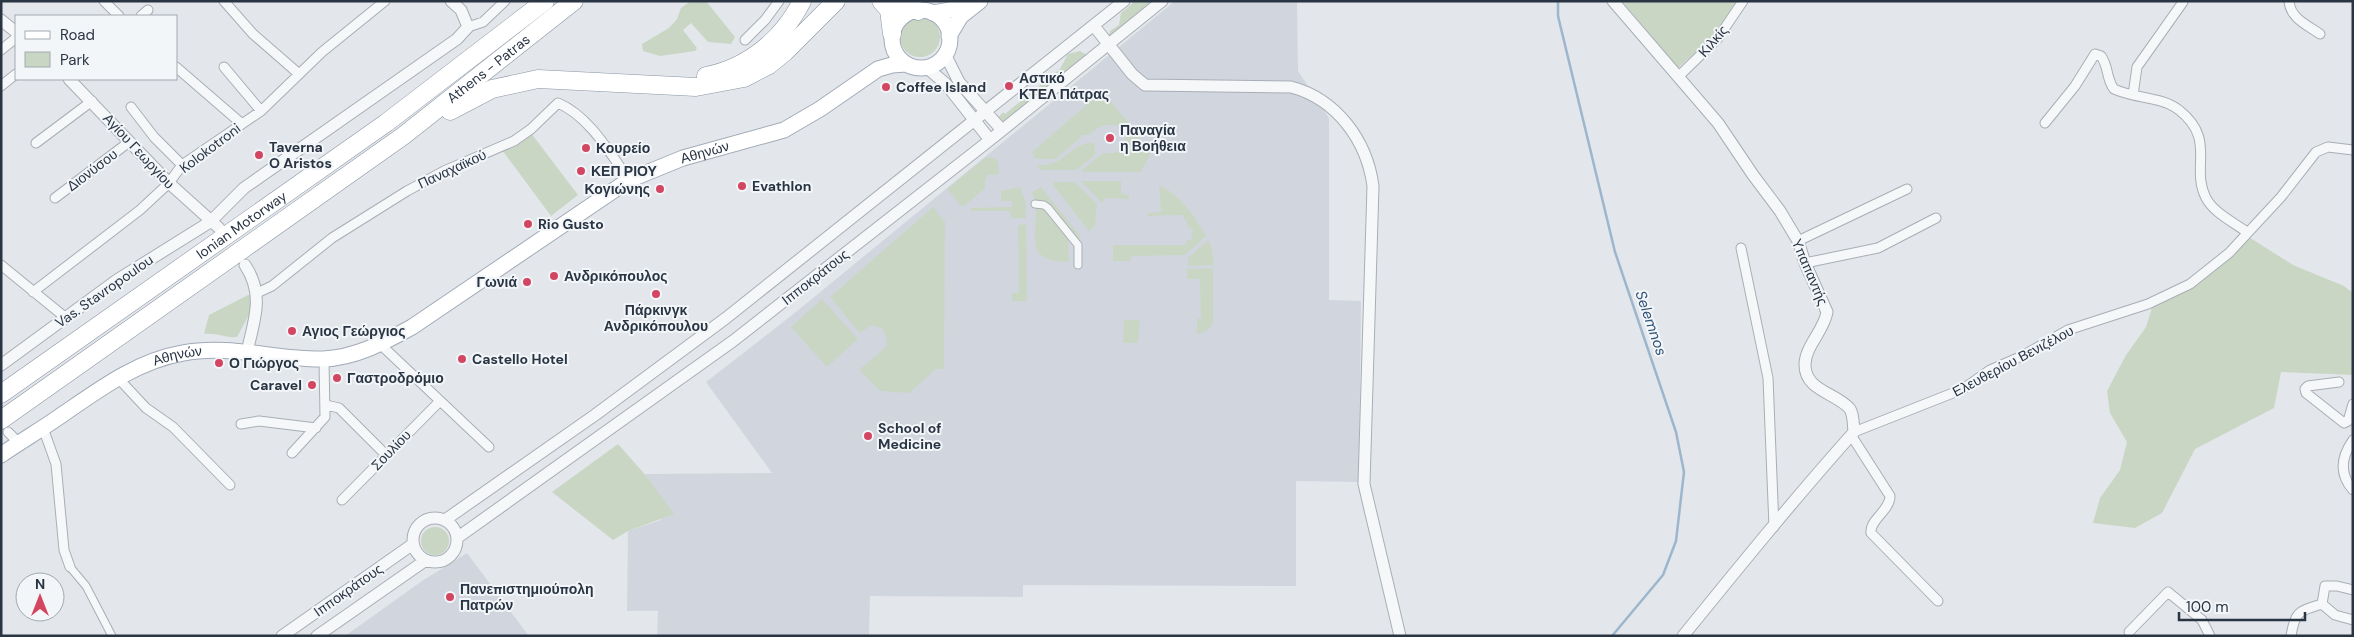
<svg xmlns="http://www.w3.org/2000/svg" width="2354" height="637" font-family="'DM Sans',sans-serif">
<rect width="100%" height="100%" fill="#e3e7eb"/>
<path fill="#d1d6de" d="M1175,1H1297L1298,71L1329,118V300L1361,301L1359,482L1296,481V586L1023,585V597L870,596L869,636H657L658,611H627L628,531L661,520L648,478L645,474L772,473L706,382L796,312Z
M467,553L529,636H345L422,581Z"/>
<path fill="#c9d6c4" d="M691,1H706L735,37L731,44L708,42L691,23L683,30L697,48L695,51L660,56L643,51L642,44L669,28L677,19L681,8Z
M1135,1H1155L1110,37L1108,36L1110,31L1119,25L1121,13Z
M1622,1H1736L1714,35L1678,68Z
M900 37a20 20 0 1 1 40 0a20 20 0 1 1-40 0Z
M1080,51L1087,55L1002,123L998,118L1003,112L1005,114L1060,69L1068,54Z
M1097,96L1107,97L1140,136L1138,146H1125L1126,133L1118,125C1106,124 1097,126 1090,135H1083L1056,159H1036L1032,152Z
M531,133L578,195L551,216L502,150Z
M1092,143L1095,145V155L1076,170H1040L1036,165C1067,167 1069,143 1092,143Z
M1153,148L1141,172H1083L1082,170L1103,153H1115L1121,149Z
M986,157L994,158L998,162L999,174L988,175L985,180V189L962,207L947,189Z
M1081,181H1121V194L1129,195V199L1106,198L1102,203Z
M1054,182H1075L1097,204L1095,226L1089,231L1053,185Z
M1159,185C1180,195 1195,216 1206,236L1185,255L1131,256V261H1113V245H1186L1187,240H1191L1193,228L1187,227V220H1184V215L1148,216V213L1161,212Z
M1020,187L1026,203V218H1011L1010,211H971V208L1012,207V201H1001V191Z
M1041,187L1081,237L1079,239L1048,202L1035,201L1032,192Z
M933,207L945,222L944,369H936L909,393L880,391L859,370L887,346L886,336L881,328L871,325L860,333L830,297Z
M1036,207L1045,209L1068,238L1069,262C1026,262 1036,241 1036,207Z
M1026,224L1027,301H1012V293H1019L1018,225Z
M2247,236L2293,265L2344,286L2353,293V375L2281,372L2274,408L2195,449L2162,513L2135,528L2093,523L2100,498L2120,470L2127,442L2110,413L2107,391L2126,355L2146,327L2152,308L2194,286Z
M1208,240L1211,246L1214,265L1188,266V258Z
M1213,268V322L1209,329L1197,335V319H1201L1200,279H1187V269Z
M248,295H252L250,313L237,337C223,338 220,333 204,334L209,315Z
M822,299L858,339L827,367L791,327Z
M1124,320H1140L1138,343H1123Z
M618,444L648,478L674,514L628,531L613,540L552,492Z
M421 541a14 14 0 1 1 28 0a14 14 0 1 1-28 0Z"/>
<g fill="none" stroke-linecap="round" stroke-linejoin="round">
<path stroke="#9db6cc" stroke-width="2.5" d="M1558,1V16L1615,252L1676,432L1684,472L1676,541L1663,575L1612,636"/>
<g stroke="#a8aeb6" stroke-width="9">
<path id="pedestrian" d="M1035,204L1044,205L1048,208L1078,245V265
M70,567L86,586L112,636"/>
</g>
<g stroke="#a8aeb6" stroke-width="11">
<path id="minor" d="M104,1L119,16
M224,1L253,34L299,74
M2289,1C2290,18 2307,25 2320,34
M141,16L148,10
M468,27L483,22L505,1
M745,40L765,20L779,1
M1,50L16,38
M176,67L242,124
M224,67L261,111
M1679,76L1718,38L1743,1
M1,86L16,74
M2133,95L2137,67L2183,2
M131,107L154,137L182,165
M2045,123L2075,86L2095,54L2101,56C2109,67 2106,79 2114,89C2135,99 2161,96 2179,110C2217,140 2190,167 2206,198C2214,213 2233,222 2247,232
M36,143L92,101
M55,198L129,142
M1798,241L1907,189
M1741,248L1768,378L1774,527
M1805,263L1878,248L1936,218
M1,265L66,318
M33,292L140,210L169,183L182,165L261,111L322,52L385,1
M257,293L272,286L332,238L407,191L444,171L514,141L531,129L558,103C589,116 610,153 629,180
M380,344L489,447
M118,378L146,408L173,427L230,485
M2339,382L2308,386L2305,389L2306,393L2344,423L2348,421L2353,404
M326,405L339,408L386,455
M241,424L259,421L316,428
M43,428L56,464L64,550L70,567
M8,432L19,443
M1854,432L1963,389L1990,370L2022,356L2068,330L2148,304L2190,284L2229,253L2281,197L2316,152L2328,147L2353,150
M1851,435L1890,496C1890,511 1869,520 1871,533L1938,601
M2353,440C2341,457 2339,474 2353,490
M292,453L325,417L324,359
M342,500L440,401
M2322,604L2335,615L2353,620
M2129,632L2168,592L2202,620L2210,636
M2291,636C2295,611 2299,611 2322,604L2325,586H2337L2353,590"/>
</g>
<g stroke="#a8aeb6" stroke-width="13">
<path id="tertiary" d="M1613,1L1718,123L1753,175L1780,211L1798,241L1805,263L1827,312C1824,331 1805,346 1805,365C1805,391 1837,393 1850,409C1854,416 1853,424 1854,432C1795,498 1739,567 1683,636
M1,20L16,32
M1094,26L1132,74L1145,85L1291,87C1337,99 1367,141 1373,186L1364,484L1400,636
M945,54L959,82L1002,130
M926,67L946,84L990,140
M69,79L169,183L219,228
M245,265C265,295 254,320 247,352
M1,365L117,280L210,222L244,188L457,39L468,27L461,10L451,1
M413 540a22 22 0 1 1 44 0a22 22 0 1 1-44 0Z
M445,520L595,415L726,318L1124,1
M457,538L733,341L990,140L1162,1
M282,636L413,544
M317,636L426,560"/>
</g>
<g stroke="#a2abb8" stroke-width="17">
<g id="primary">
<circle cx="921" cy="39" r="29"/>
<path d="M933,13L950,10L964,1"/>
<path d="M949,36L961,16L980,1"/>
<path id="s1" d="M1,455C20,442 40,430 59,417C97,391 136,361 183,353C230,344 276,360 323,359C355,358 385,342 412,327L629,180L683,158L784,130L820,109L878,69L892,65L906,64"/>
</g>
</g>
<g stroke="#8a95a3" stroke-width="19">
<g id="motorway">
<path d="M881,1L889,10L892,34"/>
<path d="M900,1L918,11"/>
<path d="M706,76C748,68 783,39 802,1"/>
<path d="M450,111L492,89L538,79L696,87L744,78L769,65L785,52L836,1"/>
<path id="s2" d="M1,394L386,123L545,1"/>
<path id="s3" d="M1,420L403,136L574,1"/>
</g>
</g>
<use href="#pedestrian" stroke="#f6f7f9" stroke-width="7"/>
<use href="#minor" stroke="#f6f7f9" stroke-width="9"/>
<use href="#tertiary" stroke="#f6f7f9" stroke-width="11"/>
<use href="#primary" stroke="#fff" stroke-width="15"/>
<use href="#motorway" stroke="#fff" stroke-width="18"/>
</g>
<g fill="#d34661" stroke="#f3f6f9" stroke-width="2">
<circle cx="1009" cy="86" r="5"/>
<circle cx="886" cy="87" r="5"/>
<circle cx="1110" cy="138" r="5"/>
<circle cx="586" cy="148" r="5"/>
<circle cx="259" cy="155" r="5"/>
<circle cx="581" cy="171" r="5"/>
<circle cx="742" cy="186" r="5"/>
<circle cx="660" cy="189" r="5"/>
<circle cx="528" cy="224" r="5"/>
<circle cx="554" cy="276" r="5"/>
<circle cx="527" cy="282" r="5"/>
<circle cx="656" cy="294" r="5"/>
<circle cx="292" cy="331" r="5"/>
<circle cx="462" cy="359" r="5"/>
<circle cx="219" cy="363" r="5"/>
<circle cx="337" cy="378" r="5"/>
<circle cx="312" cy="385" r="5"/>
<circle cx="868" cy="436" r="5"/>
<circle cx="450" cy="597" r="5"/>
</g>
<g text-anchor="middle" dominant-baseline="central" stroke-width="4" stroke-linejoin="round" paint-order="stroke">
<g font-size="14" fill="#2a3544" stroke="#f3f6f9">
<text transform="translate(1713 41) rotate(-49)">Κιλκίς</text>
<text stroke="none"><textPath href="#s3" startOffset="601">Athens - Patras</textPath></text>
<text transform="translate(210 148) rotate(-37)">Kolokotroni</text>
<text transform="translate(139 151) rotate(47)">Αγίου Γεωργίου</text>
<text stroke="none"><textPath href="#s1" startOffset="789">Αθηνών</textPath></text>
<text transform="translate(452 169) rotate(-25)">Παναχαϊκού</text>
<text transform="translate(92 170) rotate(-37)">Διονύσου</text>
<text stroke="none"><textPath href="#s2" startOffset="294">Ionian Motorway</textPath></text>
<text transform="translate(1810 272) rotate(67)">Υπαπαντής</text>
<text transform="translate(815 277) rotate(-38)">Ιπποκράτους</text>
<text transform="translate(104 291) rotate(-35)">Vas. Stavropoulou</text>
<text stroke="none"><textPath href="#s1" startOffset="204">Αθηνών</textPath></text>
<text transform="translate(2013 361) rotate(-28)">Ελευθερίου Βενιζέλου</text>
<text transform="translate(391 450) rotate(-46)">Σουλίου</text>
<text transform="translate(348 590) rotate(-35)">Ιπποκράτους</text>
</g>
<g font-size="14" font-weight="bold" fill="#2a3544" stroke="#f3f6f9" text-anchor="start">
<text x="1019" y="78">Αστικό<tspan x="1019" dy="16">ΚΤΕΛ Πάτρας</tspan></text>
<text x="896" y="87">Coffee Island</text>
<text x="1120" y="130">Παναγία<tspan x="1120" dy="16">η Βοήθεια</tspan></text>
<text x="269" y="147">Taverna<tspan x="269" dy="16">O Aristos</tspan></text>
<text x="596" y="148">Κουρείο</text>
<text x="591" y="171">ΚΕΠ ΡΙΟΥ</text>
<text x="752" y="186">Evathlon</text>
<text x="650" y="189" text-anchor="end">Κογιώνης</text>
<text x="538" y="224">Rio Gusto</text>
<text x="564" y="276">Ανδρικόπουλος</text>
<text x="517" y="282" text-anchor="end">Γωνιά</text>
<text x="656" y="310" text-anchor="middle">Πάρκινγκ<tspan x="656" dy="16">Ανδρικόπουλου</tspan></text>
<text x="302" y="331">Αγιος Γεώργιος</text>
<text x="472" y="359">Castello Hotel</text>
<text x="229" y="363">Ο Γιώργος</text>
<text x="347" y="378">Γαστροδρόμιο</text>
<text x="302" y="385" text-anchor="end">Caravel</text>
<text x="878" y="428">School of<tspan x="878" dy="16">Medicine</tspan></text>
<text x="460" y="589">Πανεπιστημιούπολη<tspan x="460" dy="16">Πατρών</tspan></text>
</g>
<g font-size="15" font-style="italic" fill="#33557a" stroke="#f3f6f9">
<text transform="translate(1651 323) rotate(71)">Selemnos</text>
</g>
</g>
<rect width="2354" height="637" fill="none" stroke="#2a3544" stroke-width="5"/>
<rect x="15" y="15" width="162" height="65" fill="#f3f6f9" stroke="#a3a9b1"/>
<rect x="25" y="31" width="25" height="8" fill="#ffffff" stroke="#a3a9b1"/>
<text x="60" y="40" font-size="15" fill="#2a3544">Road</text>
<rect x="25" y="52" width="25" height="15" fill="#c9d6c4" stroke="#a3a9b1"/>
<text x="60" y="65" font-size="15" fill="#2a3544">Park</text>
<g transform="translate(40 597)"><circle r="24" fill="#f3f6f9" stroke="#a3a9b1"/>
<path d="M0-4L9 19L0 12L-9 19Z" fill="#d34661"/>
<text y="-8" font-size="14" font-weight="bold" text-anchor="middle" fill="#2a3544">N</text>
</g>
<path d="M2179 612v8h126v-8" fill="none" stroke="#2a3544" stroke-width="2.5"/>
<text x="2186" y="612" font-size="15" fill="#2a3544" stroke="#f3f6f9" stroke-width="4" paint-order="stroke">100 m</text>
</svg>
